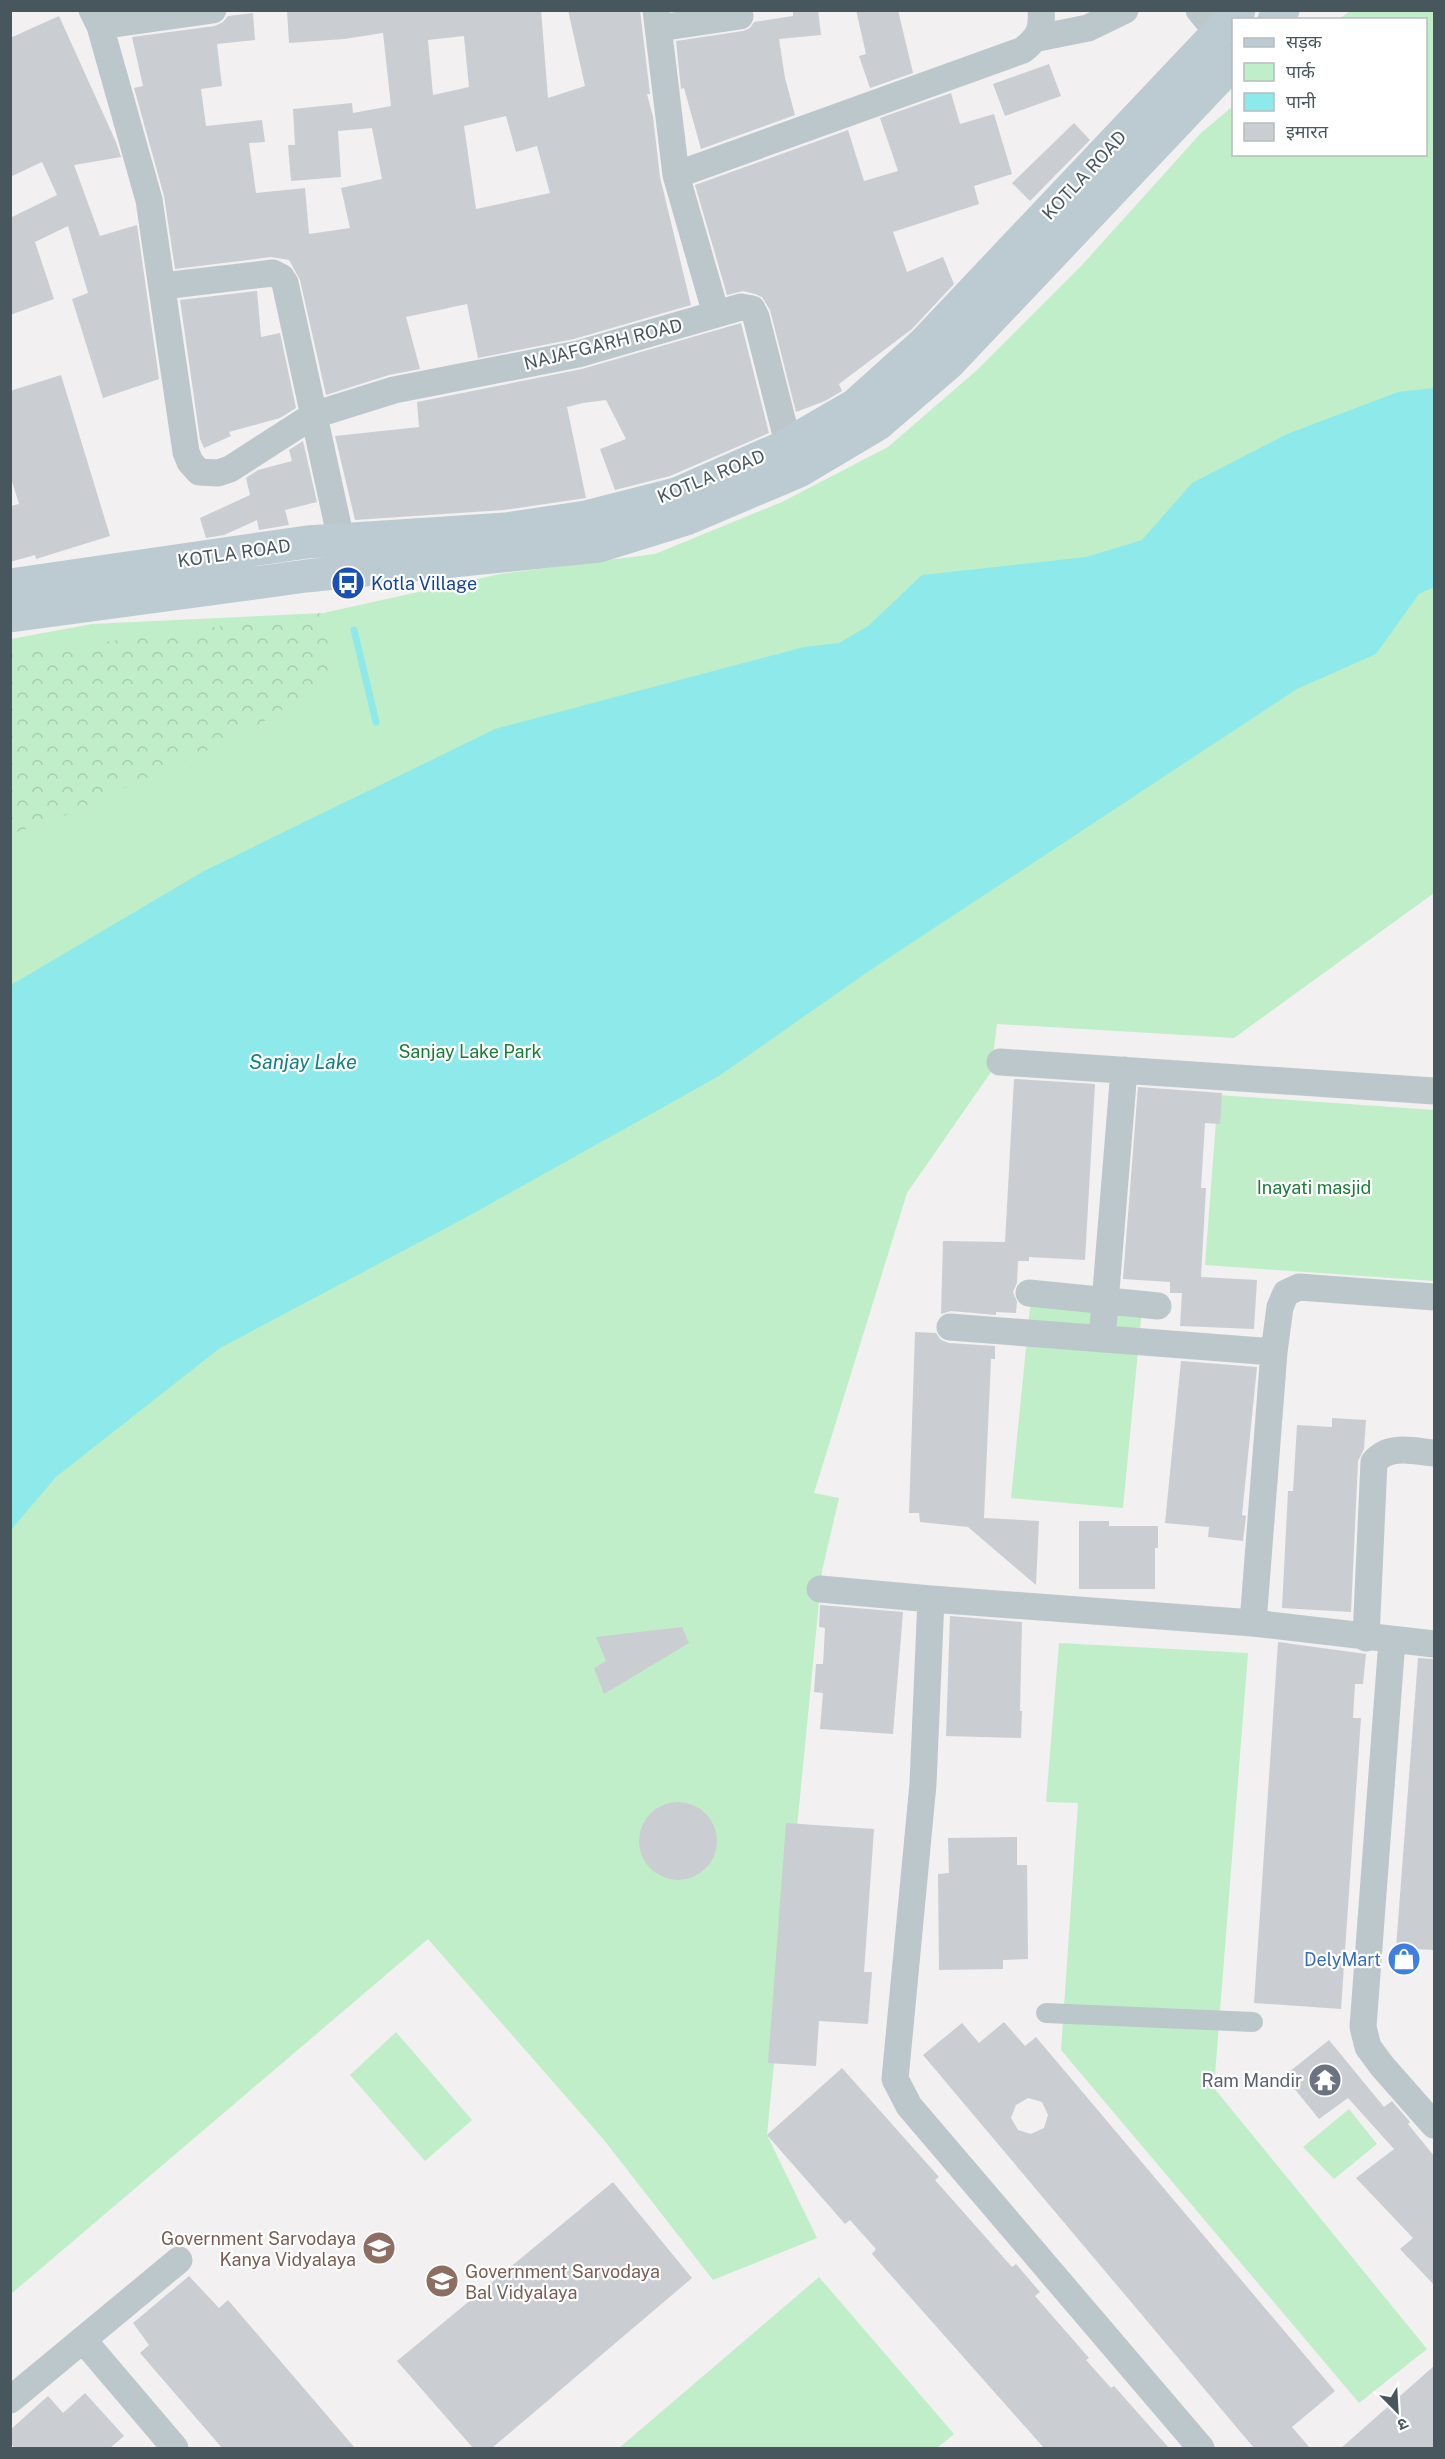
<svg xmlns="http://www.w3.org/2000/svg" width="1445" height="2459" font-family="'Public Sans','Noto Sans Devanagari',sans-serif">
<defs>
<pattern id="forest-crowns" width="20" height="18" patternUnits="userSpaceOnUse" patternTransform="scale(1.5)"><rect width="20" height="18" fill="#c0eec8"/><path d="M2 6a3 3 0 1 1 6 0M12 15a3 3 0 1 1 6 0" fill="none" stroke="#a6ceae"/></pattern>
</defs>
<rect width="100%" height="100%" fill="#f2f0f0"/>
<path fill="#c0eec8" d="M1350,11H1434V893L1234,1038L997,1024L991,1072L907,1193L814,1493L839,1498L822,1571L767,2135L817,2238L713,2280L604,2140L428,1939L11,2294V639L92,624L323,613L500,574L655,554L782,502L888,447L976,371L1082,265L1201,133L1233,106L1234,154H1426V20L1339,19Z
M1218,1095L1434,1110V1281L1205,1265Z
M1031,1298L1142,1309L1123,1508L1011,1498Z
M1059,1643L1248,1653L1214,2088L1427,2349L1359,2403L1061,2050L1078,1803L1046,1802Z
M396,2032L472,2120L425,2161L350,2075Z
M1349,2109L1377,2144L1334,2179L1303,2147Z
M819,2277L954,2434L937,2448H619Z"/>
<path fill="url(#forest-crowns)" d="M323,613L335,677L243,734L59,818L11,834V654Z"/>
<path fill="#8eeaea" d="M1434,388V587L1419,594L1376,654L1297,689L869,971L719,1076L465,1218L220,1348L56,1477L11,1530V985L204,871L495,729L804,647L839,643L868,626L922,575L1086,557L1142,540L1192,483L1287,434L1398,392Z"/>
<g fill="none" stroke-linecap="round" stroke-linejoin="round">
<path stroke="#8eeaea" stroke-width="7" d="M354,630L376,722"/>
</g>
<path fill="#caced2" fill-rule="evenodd" d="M287,10H541L548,98L585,86L568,10H640L650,94H647L653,117L660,177L691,305L574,339L478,358L467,304L406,317L420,369L389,375L326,395L300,280L289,260L271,257L175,269L164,196L134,88L143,86L132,37L215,26L223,22L228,16L253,13L255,40L217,44L222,86L201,89L206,126L262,120L265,142L249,143L256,193L305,188L309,234L350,228L341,188L382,179L372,128L338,131L341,177L291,181L288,145H295L293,109L352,103L353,113L391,106L383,33L344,39L289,43ZM464,36L469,87L433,95L428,40ZM506,116L516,152L537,146L550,193L476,209L464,126Z
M793,10H818L821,35L779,39L785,78L795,115L701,149L684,88L681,89L676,41L743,31L750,28L754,22L793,16Z
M856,10H898L913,73L870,88L859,56L866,54Z
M59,16L116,142L121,157L74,165L100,236L137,225L159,379L103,398L72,299L88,293L68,226L35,242L54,299L10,315V218L57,195L42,162L10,177V38Z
M1049,64L1061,96L1005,116L993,84Z
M951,93L960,124L994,114L1012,174L974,186L979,204L893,232L907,272L943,257L954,284L912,329L839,384L842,391L825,401L796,412L770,310L762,297L755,294L743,291L727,295L695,185L848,130L864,181L898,171L880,118Z
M1074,123L1090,140L1030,201L1012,183Z
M257,291L261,337L280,333L296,408L280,418L229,432L231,436L204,448L200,439L180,300Z
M741,323L769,433L670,476L615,490L600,449L626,439L606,400L583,403L567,407L586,498L504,510L355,520L335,436L419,427L417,402L582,369Z
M61,375L110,536L36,559L35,555L10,562V506L19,504L10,475V391Z
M303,441L317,502L285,510L289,525L259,530L257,520L224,535L206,538L200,518L250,495L246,478L258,470L292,461L289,450Z
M1014,1079L1095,1084L1085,1260L1029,1257V1261H1018L1017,1283L1013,1292L1017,1302L1016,1313L996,1312V1315L951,1311L941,1314L943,1241L1005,1242Z
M1138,1087L1222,1093L1220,1124L1205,1123L1201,1188H1206L1201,1277L1257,1280L1254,1329L1180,1326L1182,1293H1170V1282L1123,1279Z
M915,1332L936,1333L941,1340L949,1343L995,1346V1359H991L984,1518L1039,1521L1036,1585L968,1527L920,1522L919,1513H909Z
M1181,1361L1257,1367L1242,1515L1246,1516L1243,1541L1208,1537L1209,1527L1165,1523Z
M1332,1418L1366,1420L1364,1449L1358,1461L1351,1612L1282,1608L1288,1491H1293L1297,1425L1332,1427Z
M1079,1521H1109V1526H1158V1548H1155V1589H1079Z
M820,1605L903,1612L893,1734L820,1729L823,1693L814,1692L816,1664H823L825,1628L819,1627Z
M950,1616L1022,1622L1020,1711H1022L1021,1738L946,1736Z
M682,1627L689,1643L604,1694L594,1668L606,1661L596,1637Z
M1278,1642L1366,1654L1363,1684H1355L1353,1718H1361L1341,2009L1254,2003Z
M1418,1658L1434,1659V1950L1396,1948Z
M639 1841a39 39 0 1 1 78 0a39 39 0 1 1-78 0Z
M786,1823L874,1829L864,1972H872L868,2024L819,2021L816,2066L768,2063Z
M1017,1837V1865H1027L1028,1959L1003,1960V1969L939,1970L938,1874L949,1873L948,1838Z
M1004,2022L1025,2046L1036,2037L1335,2391L1292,2427L1310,2448H1254L923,2055L962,2023L979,2043ZM1028,2098L1042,2102L1048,2115L1044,2128L1031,2134L1018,2130L1011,2118L1016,2105Z
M1329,2040L1384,2107L1392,2101L1410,2122L1408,2124L1434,2156V2285L1400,2249L1413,2238L1356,2178L1394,2149L1348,2098L1319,2119L1284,2076Z
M842,2068L939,2177L935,2180L1012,2267L1016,2264L1040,2292L1035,2296L1089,2358L1086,2360L1111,2388L1114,2386L1169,2448H1044L872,2254L876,2249L850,2220L845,2224L767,2135Z
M613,2182L692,2278L492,2448H473L397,2361Z
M189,2276L219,2308L228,2300L355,2448H222L140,2353L149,2345L133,2323Z
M1434,2366V2448H1341Z
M85,2393L124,2436L110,2448H15L10,2443V2430L48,2396L63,2413Z"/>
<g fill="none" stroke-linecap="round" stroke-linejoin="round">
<path stroke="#bcc7cc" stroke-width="20" d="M1046,2013L1253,2022"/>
<path stroke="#bcc7cc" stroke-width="27" d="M92,10L100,26L149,200L186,452L190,462L199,472L218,473L230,469L314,415L394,390L578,354L741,307L752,309L756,317L788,443
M656,10L676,175L716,314
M1199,10L1231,49
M100,26L213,10
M659,28L740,16
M1038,38L1088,28L1125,10
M676,175L1023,50C1038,38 1043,30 1041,10
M163,286L273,273L281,277L285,283L345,558
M1000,1062L1434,1091
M1029,1293L1158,1306
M950,1327L1274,1352
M1102,1339L1124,1070
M820,1589L931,1599L1253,1623L1434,1644
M931,1599L923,1784L895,2079L909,2106L1201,2448
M1253,1623L1274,1352L1280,1307L1286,1293L1299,1287L1434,1297
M1366,1638L1374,1462C1389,1444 1413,1451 1434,1453
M1392,1640L1363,2027L1368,2047L1382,2066L1434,2125
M84,2341L175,2448
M10,2400L179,2260"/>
<path stroke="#bccad1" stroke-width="33" d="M1274,20L1283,10
M10,585L307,542L506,529L586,517L676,494L779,449L855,405L924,343L1239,10
M10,616L306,576L599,546L686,519L799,471L878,424L949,363L1234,62"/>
</g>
<defs>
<g id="bus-disc" transform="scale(1.725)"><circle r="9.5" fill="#1a4fb4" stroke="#fff"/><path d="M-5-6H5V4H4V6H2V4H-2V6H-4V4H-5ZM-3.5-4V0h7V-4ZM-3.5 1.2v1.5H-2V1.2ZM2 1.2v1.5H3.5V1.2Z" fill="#fff"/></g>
<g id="shop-disc" transform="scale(1.725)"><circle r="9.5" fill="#3f7fe0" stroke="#fff"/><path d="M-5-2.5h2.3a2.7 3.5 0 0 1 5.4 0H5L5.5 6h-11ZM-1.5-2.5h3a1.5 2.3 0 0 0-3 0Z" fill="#fff"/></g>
<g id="temple-disc" transform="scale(1.725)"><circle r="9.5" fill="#6b7280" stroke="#fff"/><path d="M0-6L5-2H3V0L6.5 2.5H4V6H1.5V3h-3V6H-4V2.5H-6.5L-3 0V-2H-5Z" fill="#fff"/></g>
<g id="school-disc" transform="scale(1.725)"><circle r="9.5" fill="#8d6e63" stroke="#fff"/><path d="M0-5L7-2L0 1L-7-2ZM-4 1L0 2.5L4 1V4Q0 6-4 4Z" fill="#fff"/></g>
</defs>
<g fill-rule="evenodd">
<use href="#bus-disc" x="348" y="583"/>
<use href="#shop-disc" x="1404" y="1959"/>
<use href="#temple-disc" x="1325" y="2080"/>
<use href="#school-disc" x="379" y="2248"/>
<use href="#school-disc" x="442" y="2281"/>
</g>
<g text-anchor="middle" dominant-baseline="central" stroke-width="4.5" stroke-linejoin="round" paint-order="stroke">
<g font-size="18" fill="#48575d" stroke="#fff">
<text transform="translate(1084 175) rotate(-47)">KOTLA ROAD</text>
<text transform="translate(603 344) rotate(-14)">NAJAFGARH ROAD</text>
<text transform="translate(711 476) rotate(-22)">KOTLA ROAD</text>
<text transform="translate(234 553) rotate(-8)">KOTLA ROAD</text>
</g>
<g font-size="18" fill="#164399" stroke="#fff" text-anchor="start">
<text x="371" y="583">Kotla Village</text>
</g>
<g font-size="18" fill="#1a7d37" stroke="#fff">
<text x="470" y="1051">Sanjay Lake Park</text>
<text x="1314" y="1187">Inayati masjid</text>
</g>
<g font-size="18" fill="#366cbe" stroke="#fff" text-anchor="end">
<text x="1381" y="1959">DelyMart</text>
</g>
<g font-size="18" fill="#5b616d" stroke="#fff" text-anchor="end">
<text x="1302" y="2080">Ram Mandir</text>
</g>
<g font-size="18" fill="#785e54" stroke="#fff" text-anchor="end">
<text x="356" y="2238">Government Sarvodaya<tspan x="356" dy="21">Kanya Vidyalaya</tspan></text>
<text x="465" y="2271" text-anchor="start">Government Sarvodaya<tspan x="465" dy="21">Bal Vidyalaya</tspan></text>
</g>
<g font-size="20" font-style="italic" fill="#108282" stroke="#fff">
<text x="303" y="1062">Sanjay Lake</text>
</g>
</g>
<rect width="1445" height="2459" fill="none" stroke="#48575d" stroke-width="24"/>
<rect x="1232" y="18" width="195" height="138" fill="#ffffff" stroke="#b6bcbe" stroke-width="1.5"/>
<rect x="1244" y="38" width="30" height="9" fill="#bccad1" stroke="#b6bcbe" stroke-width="1.5"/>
<text x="1286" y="48" font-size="18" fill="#48575d">सड़क</text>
<rect x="1244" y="63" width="30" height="18" fill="#c0eec8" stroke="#b6bcbe" stroke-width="1.5"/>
<text x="1286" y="78" font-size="18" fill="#48575d">पार्क</text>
<rect x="1244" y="93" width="30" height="18" fill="#8eeaea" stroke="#b6bcbe" stroke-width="1.5"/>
<text x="1286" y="108" font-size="18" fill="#48575d">पानी</text>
<rect x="1244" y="123" width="30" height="18" fill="#caced2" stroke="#b6bcbe" stroke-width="1.5"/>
<text x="1286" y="138" font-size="18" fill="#48575d">इमारत</text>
<g transform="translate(1397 2411) rotate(156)" stroke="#ffffff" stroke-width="4.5" paint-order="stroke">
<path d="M0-4.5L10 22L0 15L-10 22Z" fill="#48575d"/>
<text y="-9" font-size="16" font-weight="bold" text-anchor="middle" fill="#48575d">उ</text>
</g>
</svg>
